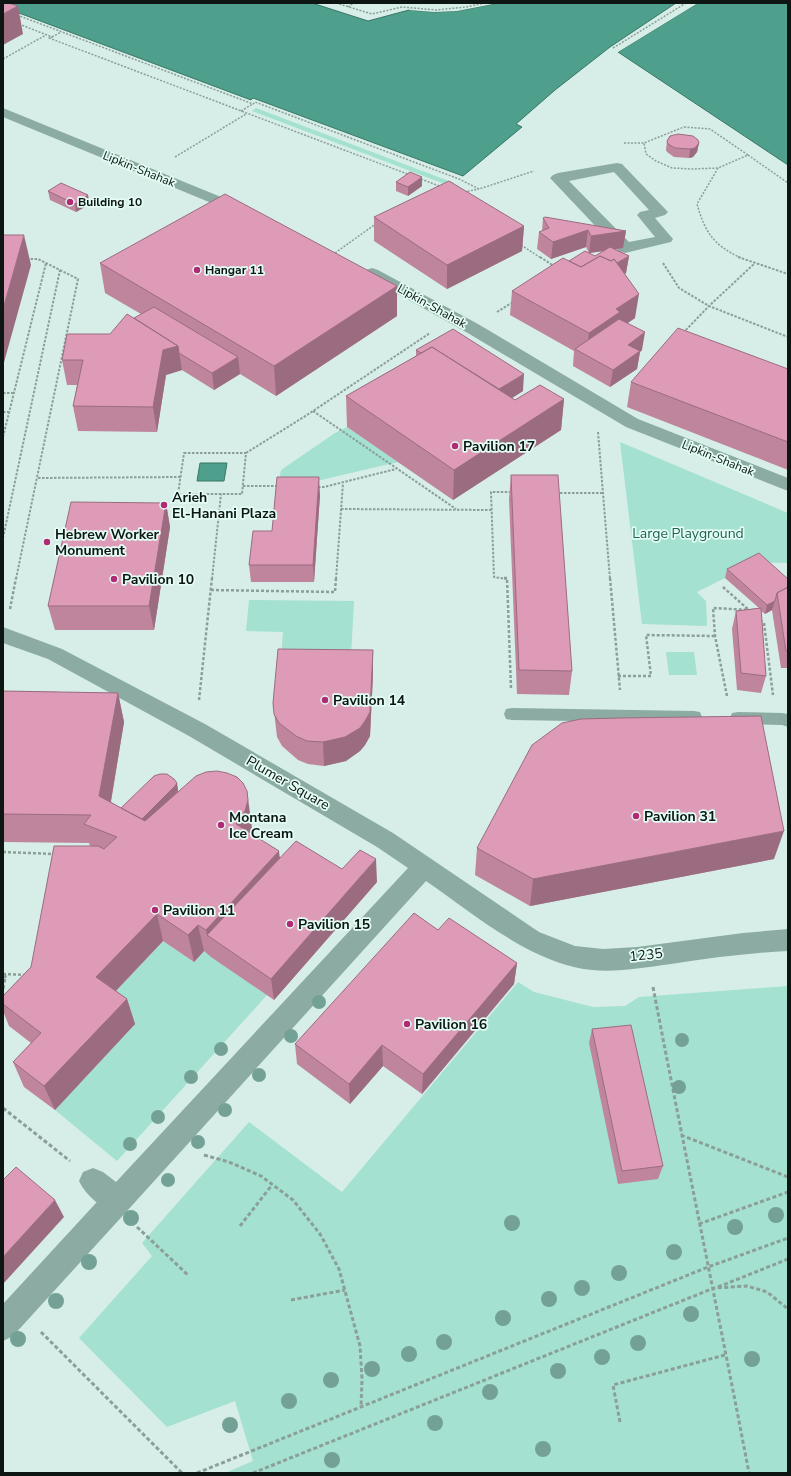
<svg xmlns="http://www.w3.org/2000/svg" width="791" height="1476" font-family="'Nunito Sans',sans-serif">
<rect width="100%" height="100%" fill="#d6eee7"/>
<path fill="#a4e1d0" d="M256,108L454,183L450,186L252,111Z
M347,427L398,462L308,483L279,481L281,470L335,433Z
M620,442L788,513V563L757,562L697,592L706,601L707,626L642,624Z
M249,600L354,601L350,674L280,673L283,632L246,631Z
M666,652H694L697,675H669Z
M163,941L194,962L204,951L267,995L117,1161L55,1110L135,1024L105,1002Z
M518,982L534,992L593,1007L625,1006L639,997L788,986V1473H225L253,1461L235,1401L167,1427L79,1338L152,1256L142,1243L249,1122L342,1192Z"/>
<path fill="#4e9f8b" stroke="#3a7667" d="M3,3H312L368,21L409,10L434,12L457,11L498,3H676L610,47L555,90L516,124L522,127L463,176L253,98L251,100L3,7Z
M698,3H788V165L618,52Z
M200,463H227L224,481H197Z"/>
<path fill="#d6eee7" d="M491,3H498L457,11L434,12L409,10L411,8L457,9Z
M695,3H698L618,52L616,51Z"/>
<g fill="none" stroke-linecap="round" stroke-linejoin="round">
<path stroke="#8b9e98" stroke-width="1.5" stroke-dasharray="2 1.5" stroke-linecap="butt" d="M336,3L372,14L402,7L436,10L466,7L484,3
M348,7L353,3
M17,15L253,104L255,102L459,179L479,189L534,171
M19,24L52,37L49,38L410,175
M52,37L61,32
M613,48L686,3
M3,59L46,35
M241,111L253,104
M684,127L710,129L748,155L718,168L692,169L672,168L656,161L646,154L644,143Z
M624,143H644
M748,155L788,183
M175,157L246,114
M718,168L697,204C705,232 713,245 741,258
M421,179L442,187
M464,192L479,189
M521,245L541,258
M335,253L377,223"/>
<path stroke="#8b9e98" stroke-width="2" stroke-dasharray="2.5 1.5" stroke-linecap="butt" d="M540,257L554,266
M738,257L788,274
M663,263L679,288L709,306L788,337
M497,312L513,302
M683,333L709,306L754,264
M3,393H14
M313,411L456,509
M3,412H9
M598,432L610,579
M3,437L46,263
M184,453H246L242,494H178Z
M246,453L307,415L430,333
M38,478L181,477
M243,486H279
M318,487H324L396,469
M556,493H602
M341,509L491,510
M3,538L60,270
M16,579L78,279L38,259H27
M212,579L221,494
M336,579L343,483
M507,579L494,577L491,492H511"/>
<path stroke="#8b9e98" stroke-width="2.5" stroke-dasharray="3 2" stroke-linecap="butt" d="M504,578H507L511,689
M610,578L620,690
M723,587L750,611
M211,590L335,592L336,578
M10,609L16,578
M760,620L764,623L773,695
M618,676H651L646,635L715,636
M727,696L715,636L713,608L749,610
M199,700L212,578
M3,852L54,854
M3,974L27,975
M5,978L6,974"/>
<path stroke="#8b9e98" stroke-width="3" stroke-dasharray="4 2.5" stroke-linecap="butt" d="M653,987C684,1149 718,1311 749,1473
M3,989L5,977
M3,1108L70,1161
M681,1135L788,1177
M204,1155L229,1162L261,1176L293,1200L320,1234L339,1269L360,1346L362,1379L361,1407
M699,1224L788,1192
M240,1226L272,1185
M137,1227L189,1276
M718,1287L788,1259
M291,1300L345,1290
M41,1332L182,1473
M620,1422L613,1385L725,1355
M197,1473L708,1267L788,1238
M253,1473L714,1288L747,1286L767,1292L788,1309"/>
<path fill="#8caca3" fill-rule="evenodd" d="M512,708L694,711L700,712L702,717L700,722L694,723L512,720L506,719L504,714L506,709Z
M738,712L782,713L788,714V727L782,725L738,724L732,723L730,718L732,713Z"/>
<path fill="#8caca3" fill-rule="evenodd" d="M617,163L622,164L668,212L665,215L655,218L673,239L671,242L625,253L619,251L550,178L553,175L558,173ZM614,172L649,210L640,212L637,215L655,237L629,242L569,181Z
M117,1187L127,1191L131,1201L127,1211L13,1336L3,1341V1304L107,1191Z"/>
<path fill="#8caca3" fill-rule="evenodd" d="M3,108L248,208L251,211L248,214L243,216L238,214L3,117Z
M372,268L378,270L478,324L638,419L788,478V491L626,427L466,332L366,276L364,273L366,270Z
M3,627L62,649L205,724L393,833L539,932L575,946L603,949L637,947L743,933L788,929V951C749,953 710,958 671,964C640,968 605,975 574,967C520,954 471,912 426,881L127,1211L117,1215C102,1208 86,1196 79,1181L83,1172L93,1168L103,1172L116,1182L408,868L377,847L189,736L48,659L3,643Z"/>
</g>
<g fill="#73a196">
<circle cx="319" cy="1002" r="7"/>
<circle cx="291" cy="1036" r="7"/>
<circle cx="682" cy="1040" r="7"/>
<circle cx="221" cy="1049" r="7"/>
<circle cx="259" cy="1075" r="7"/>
<circle cx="191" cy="1077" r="7"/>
<circle cx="679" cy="1087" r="7"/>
<circle cx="225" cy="1110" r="7"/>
<circle cx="158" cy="1117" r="7"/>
<circle cx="198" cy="1142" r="7"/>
<circle cx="130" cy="1144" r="7"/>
<circle cx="168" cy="1180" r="7"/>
<circle cx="776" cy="1215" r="8"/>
<circle cx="131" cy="1218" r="8"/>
<circle cx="512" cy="1223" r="8"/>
<circle cx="735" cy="1227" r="8"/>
<circle cx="674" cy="1252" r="8"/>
<circle cx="89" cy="1262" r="8"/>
<circle cx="619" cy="1273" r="8"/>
<circle cx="582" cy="1288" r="8"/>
<circle cx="549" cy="1299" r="8"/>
<circle cx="56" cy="1301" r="8"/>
<circle cx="691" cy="1314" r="8"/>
<circle cx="503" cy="1318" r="8"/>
<circle cx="18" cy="1339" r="8"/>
<circle cx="444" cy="1342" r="8"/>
<circle cx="638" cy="1343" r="8"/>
<circle cx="409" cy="1354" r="8"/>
<circle cx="602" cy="1357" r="8"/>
<circle cx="752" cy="1359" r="8"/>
<circle cx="372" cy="1369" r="8"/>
<circle cx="558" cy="1371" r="8"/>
<circle cx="331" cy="1380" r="8"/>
<circle cx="490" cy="1392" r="8"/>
<circle cx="289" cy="1401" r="8"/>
<circle cx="435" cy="1423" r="8"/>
<circle cx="230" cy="1425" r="8"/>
<circle cx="543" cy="1449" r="8"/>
<circle cx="332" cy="1460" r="8"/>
</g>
<path fill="#be859d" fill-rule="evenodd" d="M667,141L699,143L697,152L693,157L689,158L674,157L667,152L666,150Z
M396,182L422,186L408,196L396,191Z
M48,191L90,204L76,212L50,200Z
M374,217L524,226L522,251L447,289L374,241Z
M543,218L626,231L623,248L616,249L629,256L626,273L625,274L635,318L628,323L642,350L640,352L637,369L610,387L573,366L574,351L510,315L512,291L569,261L589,253L586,247L551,259L537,249L539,232L542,231ZM603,251L595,256L589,253L598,252Z
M100,263L397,286V316L276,396L240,374L214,390L182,370L166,375L157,432L78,431L73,406L77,385H67L62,360L110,334L141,314L105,293Z
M416,350L523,391L512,398L515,400L564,399L561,430L453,500L347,427L346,396L416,356Z
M788,369V470L627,407L631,382Z
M511,475L572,671L569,695L517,694L509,499Z
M320,495L314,582H251L249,565L272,531Z
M166,503L170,527L154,630H55L48,606Z
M727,569L788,579V668H781L772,610L765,614L761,611L766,676L761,693L737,690L732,629L736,611L759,608L725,578Z
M373,650V674L370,736L365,745L360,751L346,761L324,766L308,764L298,760L282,746L277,737L273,703Z
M3,691L118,693L124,722L111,802L121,808L177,783L178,791L252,828L250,832L280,857L342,869L377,882L274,1000L211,957L204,951L194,962L163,941L116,991L127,999L135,1024L55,1110L24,1087L13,1062L31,1043L9,1026L3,1011V996L31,967L90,846L89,843L3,842Z
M477,848L774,859L530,906L475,875Z
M438,930L517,963L514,984L422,1094L383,1066L350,1104L297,1064L295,1044Z
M592,1029L663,1166L658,1179L618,1184L589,1043Z"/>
<path fill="#9b6c80" d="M18,6L23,34L3,45V14Z
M699,143L697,152L693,157L689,158L690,149Z
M422,177V186L408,196V187Z
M88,195L90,204L76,212L75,204Z
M524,226L522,251L447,289V265Z
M588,230L586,247L551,259L553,242Z
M626,231L623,248L589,253L591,236Z
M24,235L31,265L3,366V309Z
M629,256L626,273L607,286L610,268Z
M397,286V316L276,396L274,366Z
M639,294L635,318L617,330L586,355L589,333L616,309Z
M645,332L642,350L640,352L637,369L610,387L613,370L628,345Z
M178,346L182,370L166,375L157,432L153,407L163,350Z
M238,357L240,374L214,390L212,373Z
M524,374L523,391L487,414L488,396Z
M564,399L561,430L453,500L454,470Z
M319,477L320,495L314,582L313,565Z
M166,503L170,527L154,630L149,606Z
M775,601L772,610L765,614L767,605Z
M373,650V674L370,736L365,745L360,751L346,761L324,766L323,742Z
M118,693L124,722L107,824L99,796Z
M177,783L178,791L140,831L138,823Z
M247,791L252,828L248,839L236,824Z
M784,831L774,859L530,906L533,879Z
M279,851L282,879L207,935L211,957L206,930Z
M376,859L377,882L274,1000L271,979Z
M157,914L163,941L105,1002L96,977Z
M198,925L204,951L194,962L188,935Z
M517,963L514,984L422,1094L423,1074Z
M127,999L135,1024L55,1110L44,1086Z
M382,1045L383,1066L350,1104L349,1084Z
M55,1200L64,1217L3,1284V1257Z"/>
<path fill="#dd9bb7" stroke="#9b6c80" d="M3,3H8L18,6L3,14Z
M678,134L693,136L698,140L699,143L695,148L690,149L675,148L668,144L667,141L670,136Z
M410,172L422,177L408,187L396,182Z
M449,181L524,226L447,265L374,217Z
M61,183L88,195L75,204L48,191Z
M225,194L397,286L274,366L100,263Z
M545,217L626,231L591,236L588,230L553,242L539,232L549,228L543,218Z
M3,235H24L3,309Z
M610,247L629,256L617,263L614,259L611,261L600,256L581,267L569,261L585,251L595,256Z
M600,256L611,261L614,259L639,294L616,309L620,312L589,333L512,291L563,258L581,267Z
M154,307L238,357L212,373L179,353L178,346L134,318Z
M127,314L178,346L163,350L153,407L73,406L83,360H62L67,334H110Z
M619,319L645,332L628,345L640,351L613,370L575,349Z
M678,328L788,369V442L631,382Z
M453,329L524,374L499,389L432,347L421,353L416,350Z
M432,347L515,400L540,385L564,399L454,470L346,396Z
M511,475H558L572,671L519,670Z
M277,477H319L313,565H249L253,531H272Z
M71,502L166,503L149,606H48Z
M759,553L788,579V587L777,593L775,601L767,605L727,569Z
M788,587V651H786L777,593Z
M761,608L766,676L741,673L736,611Z
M278,649L373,650L370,712L365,721L360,728L345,737L323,742L307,741L296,736L279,723L274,714L273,703Z
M3,691L118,693L99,796L145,821L196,776L206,772L217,771L227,773L237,777L243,783L247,791L248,800L245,811L236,824L279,851L206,930L198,925L188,935L157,914L96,977L127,999L44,1086L13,1062L41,1033L3,1004V996L31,967L54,846H98L104,849L117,837L84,824L91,815L3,814Z
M761,716L784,831L533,879L477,848L532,745L562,723L581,719L619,718Z
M160,774H167L174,779L177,783L175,786L142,819L121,808L154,776Z
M296,841L342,869L360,850L376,859L271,979L207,935Z
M414,913L438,930L449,918L517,963L423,1074L382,1045L349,1084L295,1044Z
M631,1025L663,1166L622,1171L592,1029Z
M16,1167L55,1200L3,1257V1180Z"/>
<g fill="#b02b73" stroke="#e3fcf4" stroke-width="1.5">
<circle cx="70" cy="202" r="4"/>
<circle cx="197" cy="270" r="4"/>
<circle cx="455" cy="446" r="4"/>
<circle cx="164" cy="505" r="4"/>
<circle cx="47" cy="542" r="4"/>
<circle cx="114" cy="579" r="4"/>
<circle cx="325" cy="700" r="4"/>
<circle cx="636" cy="816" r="4"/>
<circle cx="221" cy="825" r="4"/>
<circle cx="155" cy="910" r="4"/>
<circle cx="290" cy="924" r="4"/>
<circle cx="407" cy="1024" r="4"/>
</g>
<g text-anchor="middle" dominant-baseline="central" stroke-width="3.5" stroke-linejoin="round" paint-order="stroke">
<g font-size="12" fill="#0d1613" stroke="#e3fcf4">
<text transform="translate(139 169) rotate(22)">Lipkin-Shahak</text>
<text transform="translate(432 306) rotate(29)">Lipkin-Shahak</text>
<text transform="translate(718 458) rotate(22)">Lipkin-Shahak</text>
</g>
<g font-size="12" font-weight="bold" fill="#0d1613" stroke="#e3fcf4" text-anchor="start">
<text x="78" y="202">Building 10</text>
<text x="205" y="270">Hangar 11</text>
</g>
<g font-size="14" font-weight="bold" fill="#0d1613" stroke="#e3fcf4" text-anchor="start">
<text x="463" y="446">Pavilion 17</text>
<text x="172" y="497">Arieh<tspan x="172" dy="16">El-Hanani Plaza</tspan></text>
<text x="55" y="534">Hebrew Worker<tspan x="55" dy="16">Monument</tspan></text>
<text x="122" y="579">Pavilion 10</text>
<text x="333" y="700">Pavilion 14</text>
<text x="644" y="816">Pavilion 31</text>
<text x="229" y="817">Montana<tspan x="229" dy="16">Ice Cream</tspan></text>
<text x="163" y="910">Pavilion 11</text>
<text x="298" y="924">Pavilion 15</text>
<text x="415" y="1024">Pavilion 16</text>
</g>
<g font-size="14" fill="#226253" stroke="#e3fcf4">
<text x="688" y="533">Large Playground</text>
</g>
<g font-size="14" fill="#0d1613" stroke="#e3fcf4">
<text transform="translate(288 783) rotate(30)">Plumer Square</text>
<text transform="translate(646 955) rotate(-6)">1235</text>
</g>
</g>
<rect width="791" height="1476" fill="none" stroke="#0d1613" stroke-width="8"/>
</svg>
